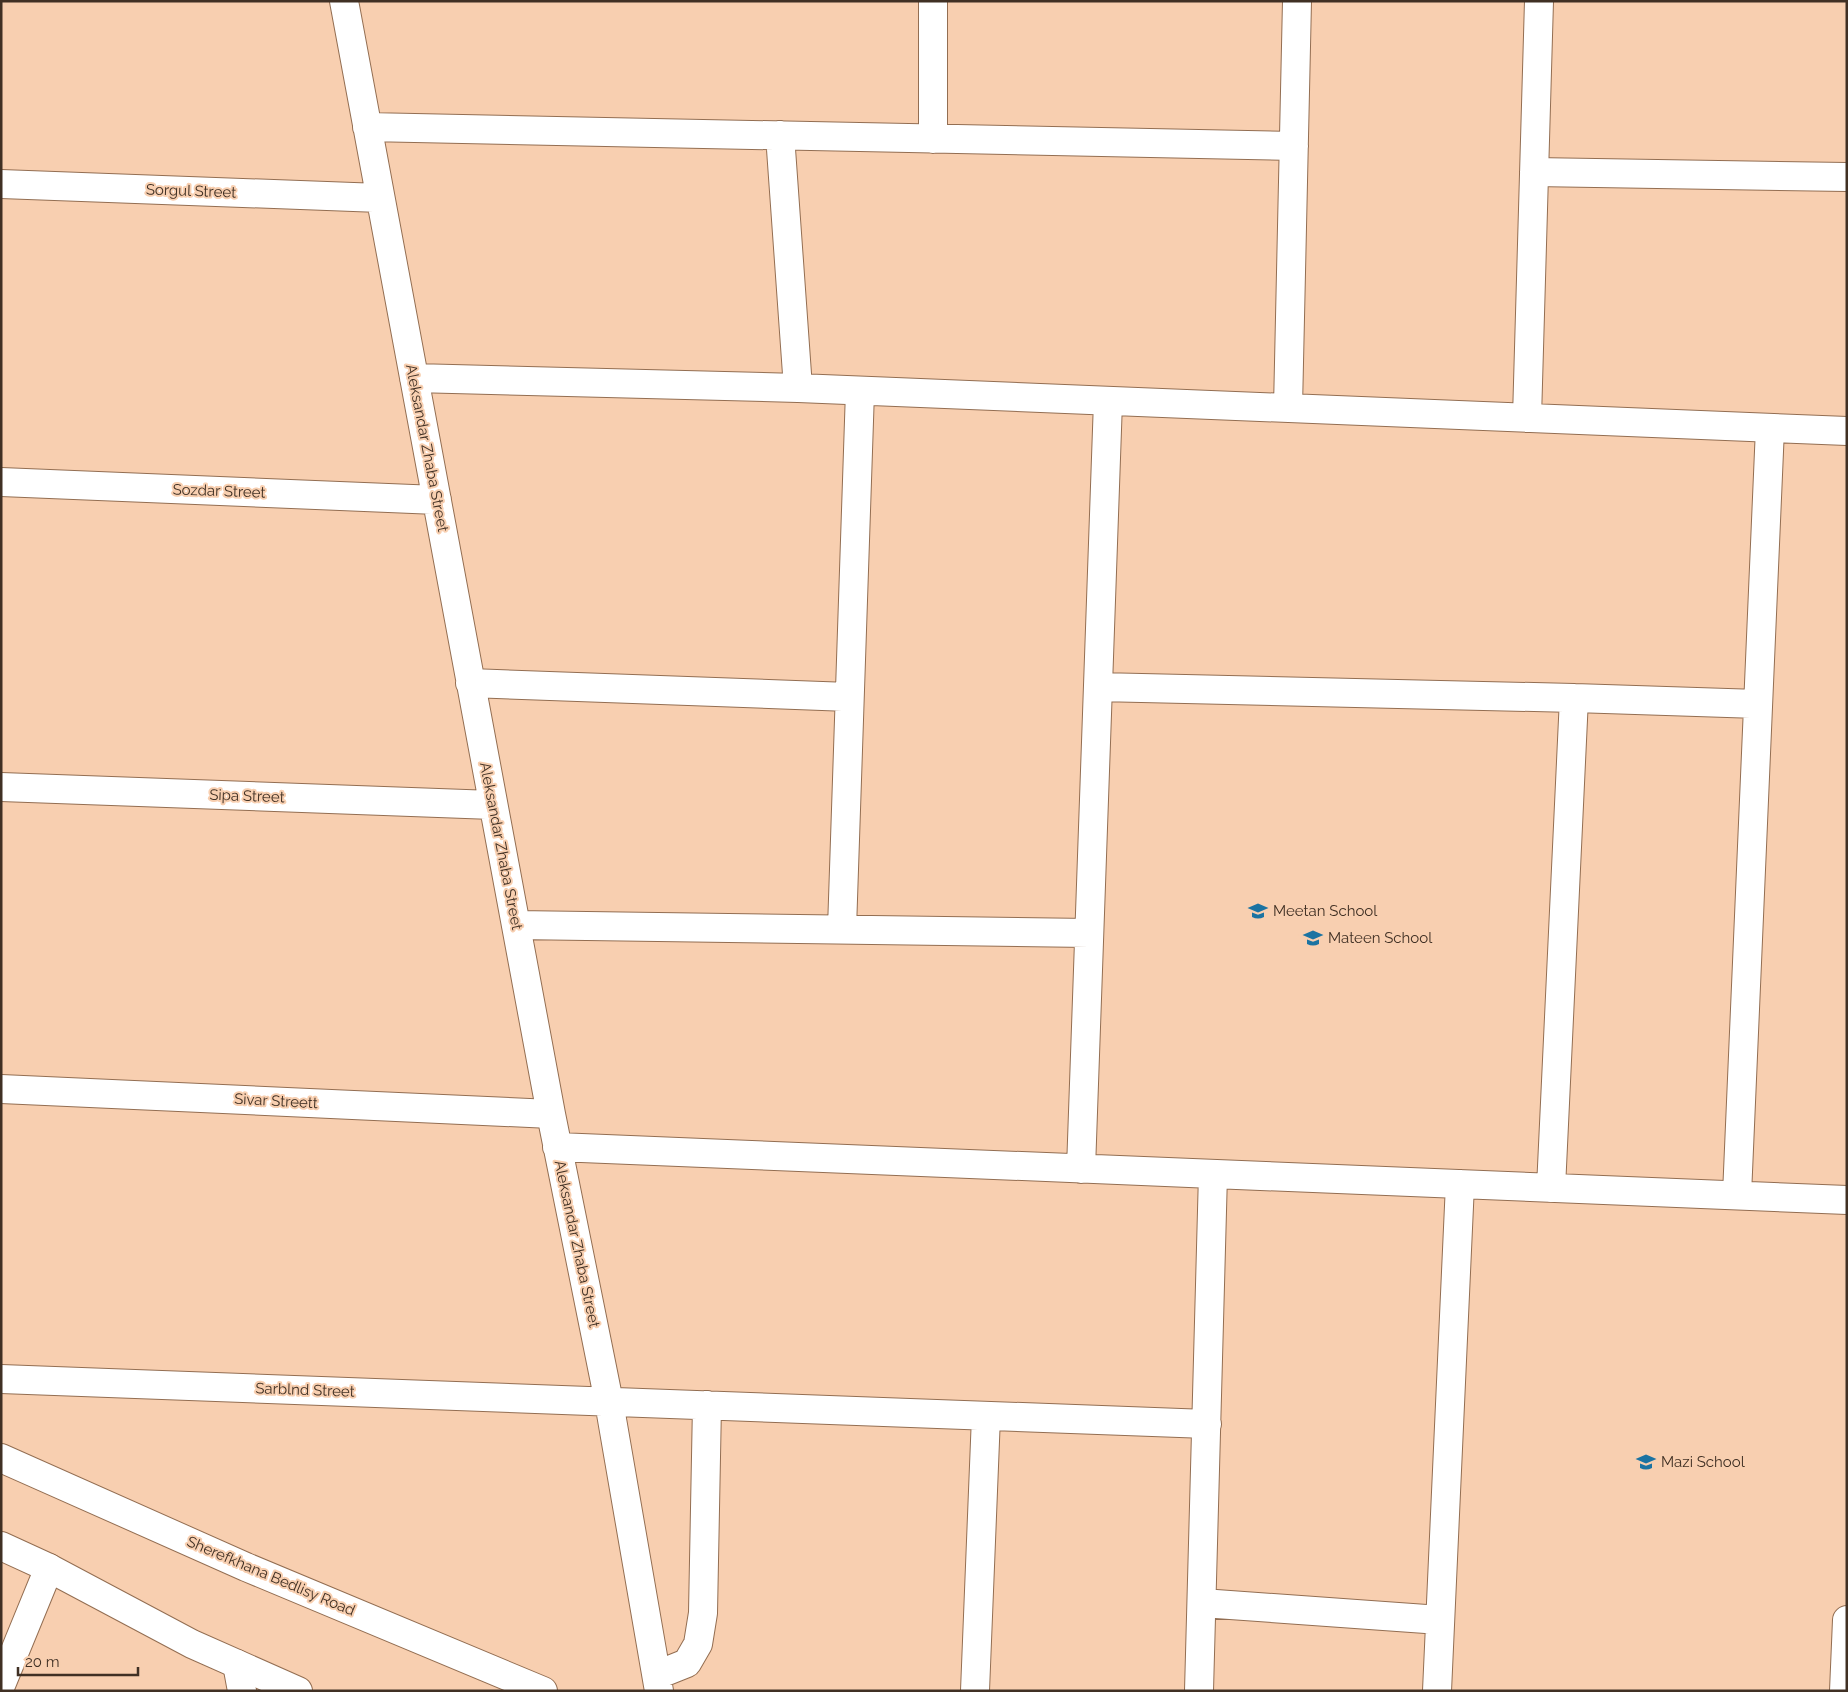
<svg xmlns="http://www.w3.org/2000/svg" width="1848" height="1692" font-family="Raleway,sans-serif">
<rect width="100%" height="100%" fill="#f8cfb0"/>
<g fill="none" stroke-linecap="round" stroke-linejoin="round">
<g stroke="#936e52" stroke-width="30">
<path id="street" d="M344,1L551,1114L609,1402L659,1691
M933,1V139
M367,127L1294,146
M780,135L798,388
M1534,172L1847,177
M1,184L380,198
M414,378L798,388L1847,431
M1288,408L1297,1
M1527,418L1539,1
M1,482L437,500
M470,683L849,697
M1098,687L1574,698L1758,704
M1,787L493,805
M516,925L1089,933
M842,929L860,391
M1,1089L551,1114
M557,1147L1847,1200
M1081,1169L1108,401
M1551,1188L1574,698
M1737,1195L1770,428
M1,1379L1207,1424
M1202,1603L1440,1620
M237,1664L242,1691
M657,1675L687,1663L698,1644L703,1613L707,1405
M1,1685L49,1568
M975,1691L986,1416
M1199,1691L1213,1174
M1437,1691L1460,1184
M1844,1691L1847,1620"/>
</g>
<g stroke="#936e52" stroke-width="30">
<path id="secondary" d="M1,1458L246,1567L543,1691
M1,1546L49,1568L192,1644L298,1691"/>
</g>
<use href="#street" stroke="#fff" stroke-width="28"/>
<use href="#secondary" stroke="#fff" stroke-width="28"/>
</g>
<defs>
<g id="school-bare" transform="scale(1.5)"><path d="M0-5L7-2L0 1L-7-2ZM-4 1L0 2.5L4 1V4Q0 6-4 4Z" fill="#1b73a2" stroke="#f8cfb0" stroke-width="2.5" paint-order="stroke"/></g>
</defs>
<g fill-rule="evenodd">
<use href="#school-bare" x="1258" y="911"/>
<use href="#school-bare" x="1313" y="938"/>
<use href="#school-bare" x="1646" y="1462"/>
</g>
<g text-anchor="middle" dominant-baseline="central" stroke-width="4" stroke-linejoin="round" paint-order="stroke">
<g font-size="15" fill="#403024" stroke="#f8cfb0">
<text transform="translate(191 191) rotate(2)">Sorgul Street</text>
<text transform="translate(427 448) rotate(79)">Aleksandar Zhaba Street</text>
<text transform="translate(219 491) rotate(2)">Sozdar Street</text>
<text transform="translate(247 796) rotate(2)">Sipa Street</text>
<text transform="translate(501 846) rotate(79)">Aleksandar Zhaba Street</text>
<text transform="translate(276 1101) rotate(3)">Sivar Streett</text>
<text transform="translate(577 1244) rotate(78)">Aleksandar Zhaba Street</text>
<text transform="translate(305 1390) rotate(2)">Sarblnd Street</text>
<text transform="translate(271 1576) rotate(23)">Sherefkhana Bedlisy Road</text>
</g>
<g font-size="15" fill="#403024" stroke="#f8cfb0" text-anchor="start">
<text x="1273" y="911">Meetan School</text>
<text x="1328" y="938">Mateen School</text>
<text x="1661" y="1462">Mazi School</text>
</g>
</g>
<rect width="1848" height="1692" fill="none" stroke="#403024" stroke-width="5"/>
<path d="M18 1667v8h120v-8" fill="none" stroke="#403024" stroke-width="2.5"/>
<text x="25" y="1667" font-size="15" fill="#403024" stroke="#f8cfb0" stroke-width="4" paint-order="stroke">20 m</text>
</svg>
